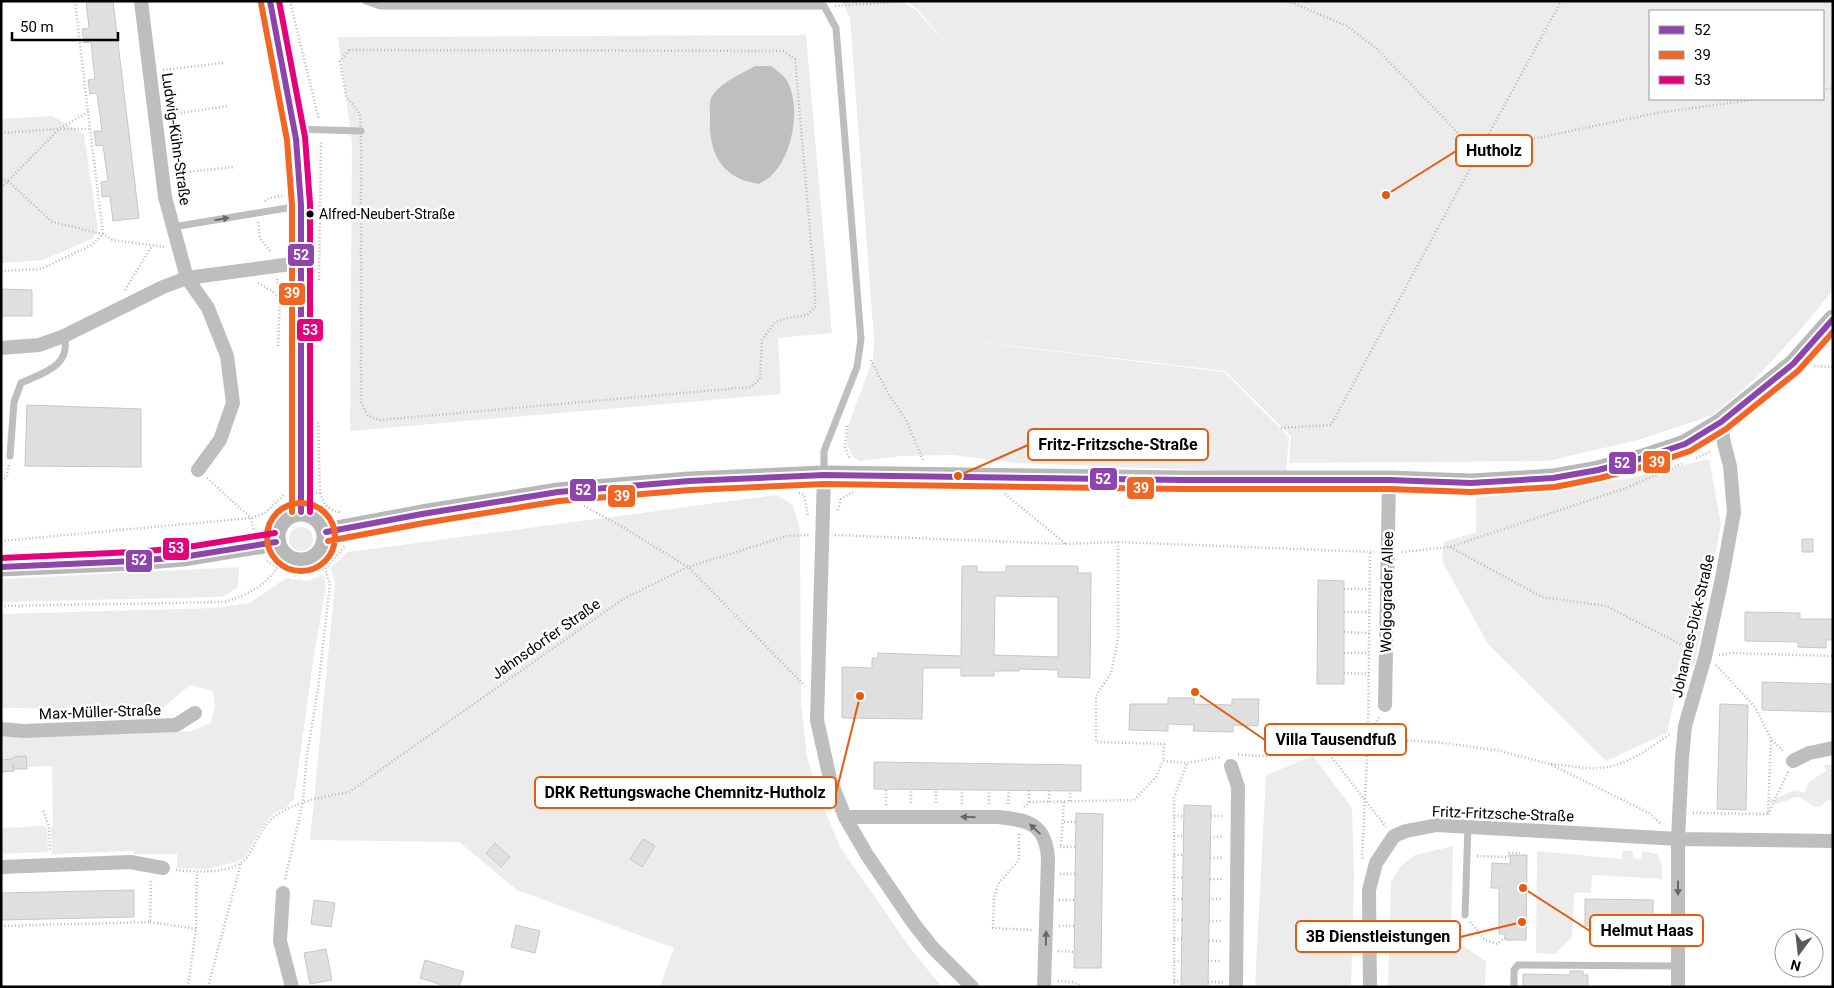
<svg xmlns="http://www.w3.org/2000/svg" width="1834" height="988" font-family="Roboto,sans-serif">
<rect width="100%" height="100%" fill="#fff"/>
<path fill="#ececec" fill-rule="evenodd" d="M839,1H903L917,11L945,42L919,11L906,1H1833V290L1801,329L1758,376L1713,415L1638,440L1548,461L1289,463L1291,436L1225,371L928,336L1224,372L1289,437L1286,473L1016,463L952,455L902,456L859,461C846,452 846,441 848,426L873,359L874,340L850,18L843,3ZM1650,11H1823V99H1650Z
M806,35L832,333L778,338L781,394L350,431L352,143L338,37Z
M52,116L84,134L98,229L92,239L43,260L1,263V119Z
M1709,459L1721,524L1694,668L1682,664L1667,733L1606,761L1488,644L1442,561L1444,542L1476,532V498L1631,478Z
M776,495L793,505L800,529L801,704L807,757L818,793L840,847L911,949L942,987H660L674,948L517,890L459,842L310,840L335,584L331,568L348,552Z
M289 539a12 12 0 1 1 24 0a12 12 0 1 1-24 0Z
M239,567L238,587L222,597L1,602V579Z
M323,575L326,586L314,655L294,799L286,808L273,814L261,829L246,856L237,862L205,869L177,868V854H134V851L52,854L51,828L53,826L52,766L27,767L26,756H13L12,759H1V734L65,736L192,731L211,723L215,707L213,691L190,685L161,709L1,708V614L213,608L250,603L286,578L308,581Z
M1313,756L1352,808L1354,877L1351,987H1255L1266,775Z
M1830,764L1833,768V801L1828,800L1821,806L1815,807L1800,797C1788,797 1778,808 1768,801L1770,797L1774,800L1794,790L1804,793L1809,782L1826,771L1823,766Z
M43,826L47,828L48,852L1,854V828Z
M1453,846L1451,938L1486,961L1485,987H1388L1391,882L1401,866L1415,855Z
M1623,850L1633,851V858L1641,859L1642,851L1657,854L1662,864V879L1592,875L1591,893H1574L1572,937L1555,954L1536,953L1537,851L1622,859Z"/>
<path fill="#bfbfbf" d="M755,66H771C776,70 782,74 786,79C802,104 793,155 772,175C769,179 763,181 759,184C722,179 708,153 710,117C710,112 709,103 711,98C719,83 741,74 755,66Z"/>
<path fill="#dfdfdf" stroke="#c7c7c7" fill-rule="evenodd" d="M86,1H113L139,218L113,221L110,196L102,197L101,182L108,181L103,145L96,146L94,131H102L97,93L90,94L88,80L95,79L91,42L84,43L82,29L89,28Z
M1,289L32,290V316H1Z
M27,405L141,409V467L25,466Z
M1802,539H1813V552H1802Z
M962,566H977V572H1006V566H1078V573H1091L1090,678L1058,677V670L1019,669V671H994V676H961V668H923L922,719L842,718V667L872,668V658H878V653L961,656ZM995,596L1058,597V657L994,655Z
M1318,580L1344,581V684H1317Z
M1745,612L1800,613V619H1833V640H1826V648L1798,647V642L1745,641Z
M1762,682L1833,684V712L1762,710Z
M1168,698H1194V704L1232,705V699H1259L1258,726L1233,725V732L1193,731L1194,725L1168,724V731L1129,730L1130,704H1168Z
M1720,704L1748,705L1746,810L1717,809Z
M26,756L27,769H14L13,764L14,771L1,772V760L13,759V757Z
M874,762L1081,765V791L874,789Z
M1184,805L1211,806L1208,987H1181Z
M1076,813L1103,814L1101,968H1074Z
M643,839L655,846L642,867L630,859Z
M495,843L510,857L501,867L486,853Z
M1510,855H1527L1526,940H1505V934H1499V888H1491L1492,863L1510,864Z
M134,890V917L1,920V893Z
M1585,899L1653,900V927H1631V929H1613V926H1585Z
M314,900L335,903L331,927L311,924Z
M516,925L540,931L535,953L511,947Z
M326,949L332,980L310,984L304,953Z
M425,960L464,972L459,987H448L420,978Z
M1570,971H1583V975H1588V987H1523V974L1570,975Z"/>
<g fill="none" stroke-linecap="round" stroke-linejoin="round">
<path stroke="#b9b9b9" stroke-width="2.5" stroke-dasharray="1 2.5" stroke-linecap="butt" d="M75,1L88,112
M290,1L319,120
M1288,1L1347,26L1377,49L1460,135L1483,143L1503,145L1657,113L1758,99
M835,6L911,1
M349,50L783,51L795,59L815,288V307L807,315L788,318L775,322L762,340L760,379L751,387L380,420L368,416L361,402V131L360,114L346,96L340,61Z
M163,70L223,63
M1823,90L1833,88
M167,115L228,106
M1,133L59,129H89
M176,173L234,167
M1,179L9,182L52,222L103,234L113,240L165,247
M1,188L59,129L88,112L103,234L92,245L41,269L1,271
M265,201L267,199L285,195
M258,222L260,238L271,252
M277,279L280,299
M319,280L321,140
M258,283L272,291L280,299L278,346
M125,290L152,246
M871,360L889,395L906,420L923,460
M1814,366L1833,367
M847,426L845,447L850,459
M1281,428L1331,425L1561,1
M1696,458L1712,451
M207,478L251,518L254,530
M1,480L6,478L9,465
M316,493H320L318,420
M320,493C324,504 327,509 339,512V513
M799,493L804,495L808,516
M1005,494L1066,544
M584,506L621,526L688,567L805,686
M838,510L841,499L853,492
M835,535L1066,544L1118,542L1374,552
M1,541L251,518L265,513L285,494
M1118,542V639L1111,673L1096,696V742L1164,744L1163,761L1187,763L1221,757
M1450,547L1542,597L1606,606L1692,650
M1402,552L1450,547L1626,488L1684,463
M267,561L277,567
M1344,589H1370
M1,606L224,602C247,595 264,587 278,567L297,576L325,569
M1344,612H1370
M1344,632L1370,633
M1344,653H1369
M1719,655L1731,653L1833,656
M1716,665L1755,707L1771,739L1784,752
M1344,673L1369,674
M1369,737L1379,717
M1319,741L1386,827
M1238,755L1267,756L1319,741L1341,738L1436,742L1496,750L1550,764L1649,813L1660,823
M1551,764C1564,765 1578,768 1590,768C1622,770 1647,750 1671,733
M1070,801V791
M1029,802V791
M1049,802V791
M911,803V789
M936,803V790
M962,804V790
M989,804V790
M1008,804L1009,790
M886,805V789
M1024,807L1030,802L1134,800L1156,777L1163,761
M43,811L49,826L50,851
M1693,813L1768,814L1771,739
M1768,814L1788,772
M1174,816H1184
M1211,816H1224
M1064,822H1076
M1019,834V860L998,884L994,898L993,928L1032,930
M1174,836H1184
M1210,837H1224
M1061,845L1064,802
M1060,847H1076
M1174,855H1184
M1477,856L1508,857L1509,853H1520
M1210,858H1224
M1363,858L1362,857L1368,739L1370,552
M176,870C196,872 235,875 248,856C256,844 262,826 274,817C296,801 323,797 349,792L623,599L688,567L787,536L809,535
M1060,874H1076
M1174,877L1183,878
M285,879L303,802L307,755L318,689L330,584L325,569L346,545
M1210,879H1223
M1174,899H1183
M1209,899H1223
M1059,900H1075
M1174,920H1183
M1209,921H1223
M150,922L196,929
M1470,922L1485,940L1497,944L1505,938
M1,926L150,922L151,880
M1059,926H1075
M1174,939H1182
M1209,941H1222
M1058,951L1074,952
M1174,961H1182
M1208,961H1222
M1058,981L1072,982L1084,987
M1174,981L1181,982
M1208,982H1224
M188,987L196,929L197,873
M208,987L241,863
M1174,987V798L1187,763"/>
<path stroke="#bebebe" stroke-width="7" d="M366,1L380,6H824L836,28L861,339L857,367L824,451V474
M294,129L361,131
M173,227L299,206
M10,456L14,402L21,383C43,373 72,366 64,336
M1465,915L1468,826
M1514,987V970L1518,965L1678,966"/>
<path stroke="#bebebe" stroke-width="14" d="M141,1L165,197L187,278L208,308L227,356L233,403L220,440L198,470
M1,348L39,345L64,336L163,287L187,278L299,263
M824,475L817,720L830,779L845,817L867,855L914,924L933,948L972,987
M1385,705L1389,480
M1,729L23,731L176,725L195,713
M1793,761L1809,753L1833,748
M1231,766L1238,787L1236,987
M845,817H998C1029,820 1046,824 1048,859L1044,987
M1,867L130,862L163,868
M283,893L280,941L292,987
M1370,987L1369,890L1376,863L1394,836L1406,831L1437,825L1678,839L1833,841
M1678,987V839L1682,758L1685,726L1705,657L1722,578L1734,512L1730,466L1724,443L1721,422"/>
<path stroke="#b8b8b8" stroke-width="19" d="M270,1L296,139L301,205L300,475L301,512
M276 537a25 25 0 1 1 50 0a25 25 0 1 1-50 0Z
M326,532L422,514L558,492L689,481L824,475L1184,480H1389L1471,483L1553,478L1598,470L1643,458L1685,444L1721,422L1793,364L1833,319
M1,567L135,561L183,557L276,542"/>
<g stroke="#fff" stroke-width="10">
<path id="bus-1" d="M270,1L296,139L301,205V512
M326,532L422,514L558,492L689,481L824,475L1184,480H1389L1471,483L1553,478L1598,470L1643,458L1685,444L1721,422L1793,364L1833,319
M1,567L135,561L183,557L276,542"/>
</g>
<g stroke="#fff" stroke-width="10">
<path id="bus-2" d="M261,3L287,140L292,205V512
M267 537a34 34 0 1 1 68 0a34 34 0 1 1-68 0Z
M328,541L424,523L559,501L690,490L824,484L1184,489H1389L1471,492L1555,487L1600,478L1646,466L1690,451L1726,429L1798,371L1833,332"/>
</g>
<g stroke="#fff" stroke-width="10">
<path id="bus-3" d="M279,1L305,137L310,204V512
M1,558L134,552L182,548L275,533"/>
</g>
<use href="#bus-1" stroke="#8e44ad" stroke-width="6"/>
<use href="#bus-2" stroke="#f26522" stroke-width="6"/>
<use href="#bus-3" stroke="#e5007d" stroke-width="6"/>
</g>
<defs><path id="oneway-solid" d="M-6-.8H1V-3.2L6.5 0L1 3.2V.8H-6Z" transform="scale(1.25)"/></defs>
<g fill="#686868">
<use href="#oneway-solid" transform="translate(222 219) rotate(-10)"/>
<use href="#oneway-solid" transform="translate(968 817) rotate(-179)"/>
<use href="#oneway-solid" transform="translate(1035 829) rotate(-137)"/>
<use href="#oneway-solid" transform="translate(1678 888) rotate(90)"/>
<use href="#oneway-solid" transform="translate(1046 938) rotate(-89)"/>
</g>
<circle fill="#000" stroke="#fff" stroke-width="2" cx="310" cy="214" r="4.5"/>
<g text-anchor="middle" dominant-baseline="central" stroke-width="5" stroke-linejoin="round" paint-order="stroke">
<g font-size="14" fill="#000" stroke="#fff" text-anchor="start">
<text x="319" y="214">Alfred-Neubert-Straße</text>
</g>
<g font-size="15" fill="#000" stroke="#fff">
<text transform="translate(176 139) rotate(82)">Ludwig-Kühn-Straße</text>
<text transform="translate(1387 592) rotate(-89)">Wolgograder Allee</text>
<text transform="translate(1693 626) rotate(-77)">Johannes-Dick-Straße</text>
<text transform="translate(546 639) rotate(-35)">Jahnsdorfer Straße</text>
<text transform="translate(100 712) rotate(-2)">Max-Müller-Straße</text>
<text transform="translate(1503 814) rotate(2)">Fritz-Fritzsche-Straße</text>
</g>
</g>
<path fill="none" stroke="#e8590c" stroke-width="2" d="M1386 195L1456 151M958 476L1028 445M1195 692L1265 740M860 696L836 793M1523 888L1590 931M1522 922L1460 937"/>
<g fill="#e8590c" stroke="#fff" stroke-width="2">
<circle cx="1386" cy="195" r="5"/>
<circle cx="958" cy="476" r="5"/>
<circle cx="1195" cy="692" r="5"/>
<circle cx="860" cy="696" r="5"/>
<circle cx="1523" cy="888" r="5"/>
<circle cx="1522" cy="922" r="5"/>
</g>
<g fill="#fff" stroke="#e8590c" stroke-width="2">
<rect x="1456" y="135" width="76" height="31" rx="5"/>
<rect x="1028" y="429" width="180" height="31" rx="5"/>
<rect x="1265" y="724" width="141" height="31" rx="5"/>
<rect x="535" y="777" width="301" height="31" rx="5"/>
<rect x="1590" y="915" width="113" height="31" rx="5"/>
<rect x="1296" y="921" width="164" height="31" rx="5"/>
</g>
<g font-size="16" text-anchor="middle" font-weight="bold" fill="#000">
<text x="1494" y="156">Hutholz</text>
<text x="1118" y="450">Fritz-Fritzsche-Straße</text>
<text x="1336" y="745">Villa Tausendfuß</text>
<text x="685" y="798">DRK Rettungswache Chemnitz-Hutholz</text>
<text x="1647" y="936">Helmut Haas</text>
<text x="1378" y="942">3B Dienstleistungen</text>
</g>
<g stroke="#fff" stroke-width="2">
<rect x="287" y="243" width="28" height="24" rx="5" fill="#8e44ad"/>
<rect x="278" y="282" width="28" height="24" rx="5" fill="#f26522"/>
<rect x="296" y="318" width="28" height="24" rx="5" fill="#e5007d"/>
<rect x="1642" y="450" width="29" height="24" rx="5" fill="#f26522"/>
<rect x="1608" y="451" width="29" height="24" rx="5" fill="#8e44ad"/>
<rect x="1089" y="467" width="29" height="24" rx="5" fill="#8e44ad"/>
<rect x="1126" y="476" width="29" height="24" rx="5" fill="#f26522"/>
<rect x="569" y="478" width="28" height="24" rx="5" fill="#8e44ad"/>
<rect x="607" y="484" width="29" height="24" rx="5" fill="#f26522"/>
<rect x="162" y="537" width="28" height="24" rx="5" fill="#e5007d"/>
<rect x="125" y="549" width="28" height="24" rx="5" fill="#8e44ad"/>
</g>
<g font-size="14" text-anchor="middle" font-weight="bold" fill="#fff">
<text x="301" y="260">52</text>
<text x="292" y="298">39</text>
<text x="310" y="335">53</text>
<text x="1657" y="467">39</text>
<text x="1622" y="468">52</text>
<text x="1103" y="484">52</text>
<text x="1141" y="493">39</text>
<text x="583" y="495">52</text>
<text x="622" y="501">39</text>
<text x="176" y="553">53</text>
<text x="139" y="565">52</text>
</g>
<rect width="1834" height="988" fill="none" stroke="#000000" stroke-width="5"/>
<rect x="1649" y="10" width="175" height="90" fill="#ffffff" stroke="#999999"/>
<rect x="1659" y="26" width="25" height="8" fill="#8e44ad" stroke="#999999"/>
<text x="1694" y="35" font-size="15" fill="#000000">52</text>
<rect x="1659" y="51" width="25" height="8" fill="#f26522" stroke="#999999"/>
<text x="1694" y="60" font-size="15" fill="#000000">39</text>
<rect x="1659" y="76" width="25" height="8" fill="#e5007d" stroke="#999999"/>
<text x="1694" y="85" font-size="15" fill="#000000">53</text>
<g transform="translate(1799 953) rotate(195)"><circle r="24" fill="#ffffff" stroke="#999999"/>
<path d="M0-4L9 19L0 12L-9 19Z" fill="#595959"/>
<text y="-8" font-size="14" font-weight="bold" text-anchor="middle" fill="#000000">N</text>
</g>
<path d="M12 32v8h106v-8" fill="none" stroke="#000000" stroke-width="2.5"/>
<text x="20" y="32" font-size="15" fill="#000000" stroke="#ffffff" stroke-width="4" paint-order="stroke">50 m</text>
</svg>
